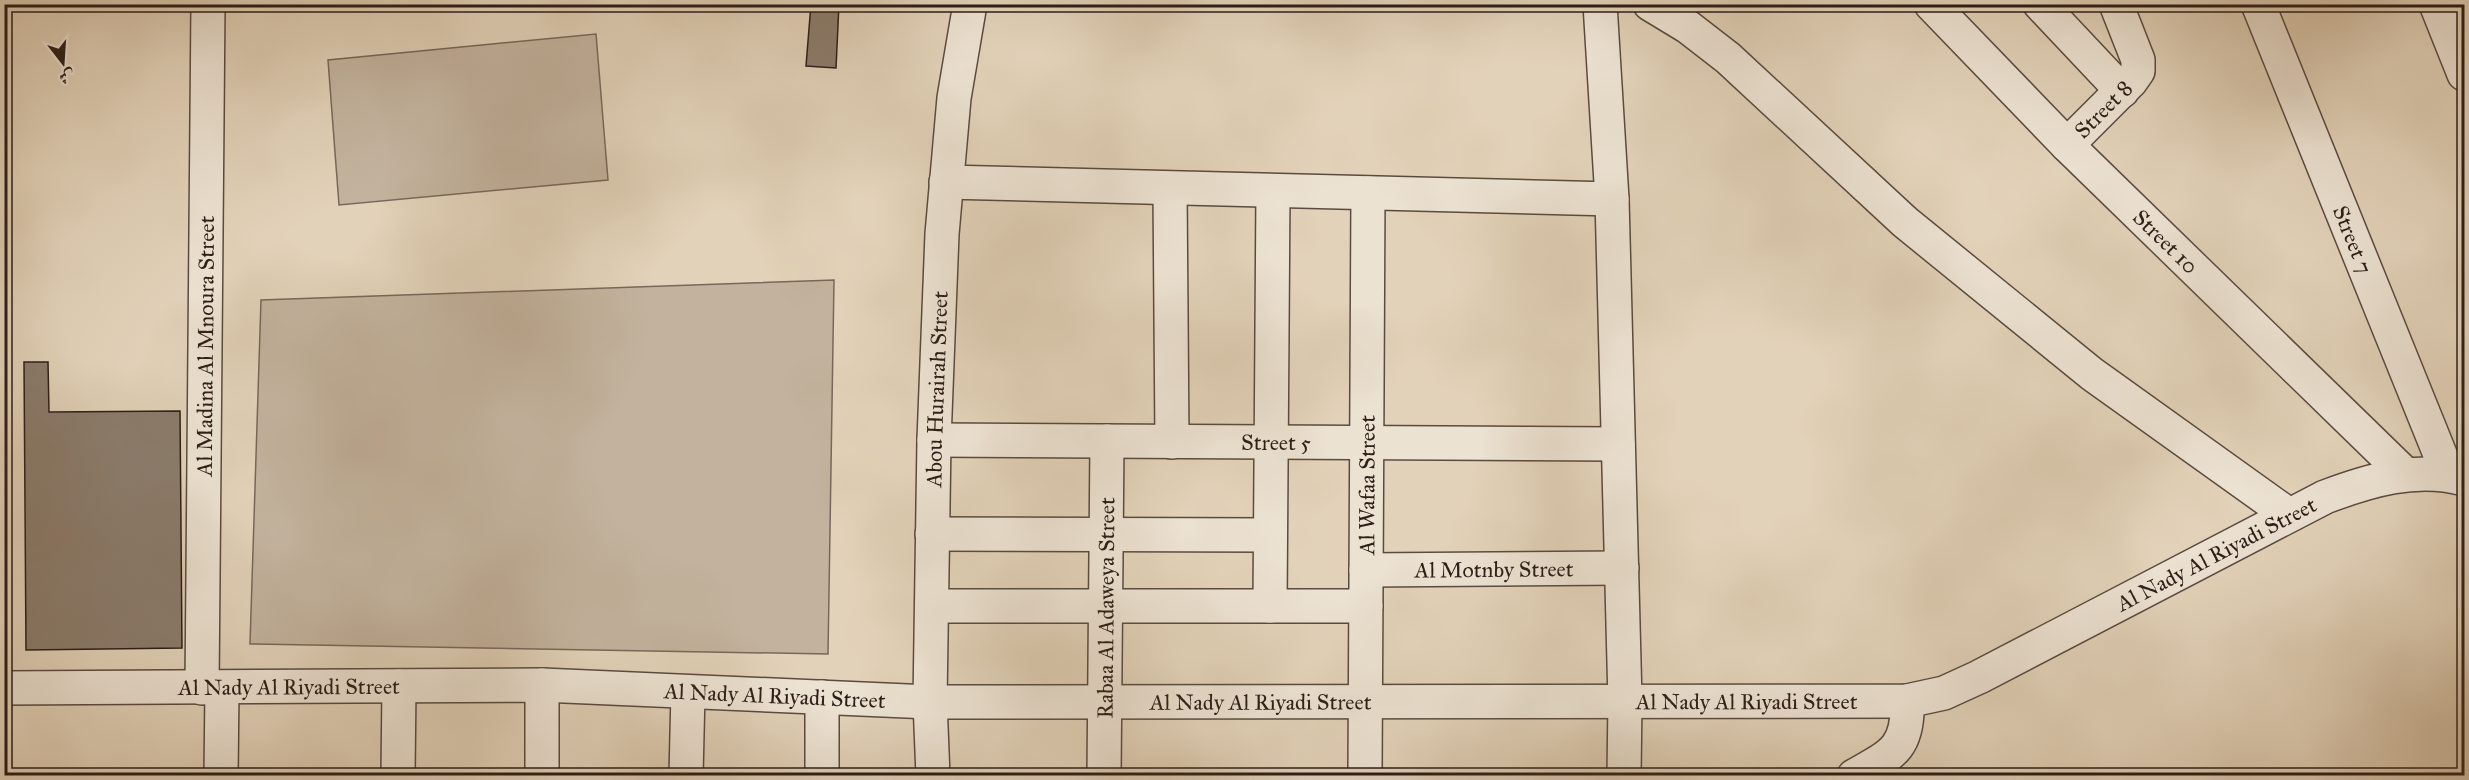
<svg xmlns="http://www.w3.org/2000/svg" width="2469" height="780" font-family="'IM FELL Great Primer',Amiri,serif">
<rect width="100%" height="100%" fill="#e2d2b9"/>
<filter id="stains"><feTurbulence type="fractalNoise" baseFrequency=".00333" numOctaves="4"/><feColorMatrix values="0 0 0 0 .2 0 0 0 0 .09 0 0 0 0 .02 0 0 0 .5 -.17"/></filter>
<radialGradient id="worn" r=".72"><stop offset=".6" stop-color="#630" stop-opacity="0"/><stop offset="1" stop-color="#630" stop-opacity=".3"/></radialGradient>
<path fill="#c3b39e" stroke="#78685b" stroke-width="1.5" d="M596,34L608,180L339,205L328,60Z
M834,280L828,654L250,644L261,300Z"/>
<path fill="#8b7c6c" stroke="#2c1e18" stroke-width="1.5" d="M811,4H839L836,68L806,66Z
M24,362H48L49,412L180,411L182,648L26,650Z"/>
<g fill="none" stroke-linecap="round" stroke-linejoin="round">
<g stroke="#5a4b40" stroke-width="36">
<g id="minor">
<path d="M1600,4L1612,199L1625,701L1624,776"/>
<path d="M1650,4L1688,27L1728,58L1905,222L2092,374L2289,515"/>
<path id="s1" d="M1931,4L2067,145L2405,474"/>
<path d="M2040,4L2122,91"/>
<path id="s2" d="M2258,4L2448,474"/>
<path d="M2436,4L2464,74"/>
<path id="s3" d="M2067,145L2131,81L2138,71V60L2116,4"/>
<path d="M946,182L1612,199"/>
<path d="M1170,189L1172,442"/>
<path id="s4" d="M934,440L1618,444"/>
<path d="M932,534L1270,535"/>
<path id="s5" d="M1366,570L1622,568"/>
<path d="M932,606H1366"/>
<path d="M1270,606L1273,191"/>
<path d="M542,685V776"/>
<path id="s6" d="M4,688L542,685L930,702L1907,701L1944,693L1979,677L2325,497C2370,480 2417,466 2464,479"/>
<path id="s7" d="M202,688L208,4"/>
<path d="M221,776L222,688"/>
<path d="M398,776L399,686"/>
<path d="M686,776L688,692"/>
<path d="M822,776V697"/>
<path id="s8" d="M933,776L930,702L934,440L942,234L954,98L970,4"/>
<path id="s9" d="M1104,776L1107,441"/>
<path id="s10" d="M1365,776L1368,193"/>
<path d="M1854,776C1891,755 1909,749 1907,701"/>
</g>
</g>
<use href="#minor" stroke="#ece2d2" stroke-width="33"/>
</g>
<g text-anchor="middle" dominant-baseline="central" stroke-width="6" stroke-linejoin="round" paint-order="stroke">
<g font-size="22" fill="#2c1e18" stroke="#ece2d2">
<text stroke="none"><textPath href="#s3" startOffset="51">Street 8</textPath></text>
<text stroke="none"><textPath href="#s2" startOffset="254">Street 7</textPath></text>
<text stroke="none"><textPath href="#s1" startOffset="334">Street 10</textPath></text>
<text stroke="none"><textPath href="#s7" startOffset="342">Al Madina Al Mnoura Street</textPath></text>
<text stroke="none"><textPath href="#s8" startOffset="387">Abou Hurairah Street</textPath></text>
<text stroke="none"><textPath href="#s4" startOffset="342">Street 5</textPath></text>
<text stroke="none"><textPath href="#s10" startOffset="291">Al Wafaa Street</textPath></text>
<text stroke="none"><textPath href="#s6" startOffset="2247">Al Nady Al Riyadi Street</textPath></text>
<text stroke="none"><textPath href="#s5" startOffset="128">Al Motnby Street</textPath></text>
<text stroke="none"><textPath href="#s9" startOffset="168">Rabaa Al Adaweya Street</textPath></text>
<text stroke="none"><textPath href="#s6" startOffset="285">Al Nady Al Riyadi Street</textPath></text>
<text stroke="none"><textPath href="#s6" startOffset="771">Al Nady Al Riyadi Street</textPath></text>
<text stroke="none"><textPath href="#s6" startOffset="1743">Al Nady Al Riyadi Street</textPath></text>
<text stroke="none"><textPath href="#s6" startOffset="1257">Al Nady Al Riyadi Street</textPath></text>
</g>
</g>
<rect width="2469" height="780" fill="none" stroke="#e2d2b9" stroke-width="24"/>
<rect x="6" y="6" width="2457" height="768" fill="none" stroke="#2c1e18" stroke-width="3"/>
<rect x="12" y="12" width="2445" height="756" fill="none" stroke="#2c1e18" stroke-width="1.5"/>
<g transform="translate(63 63) rotate(163)" stroke="#ece2d2" stroke-width="4.5" paint-order="stroke">
<path d="M0-4.5L10 22L0 15L-10 22Z" fill="#2c1e18"/>
<text y="-9" font-size="16" font-weight="bold" text-anchor="middle" fill="#2c1e18">ش</text>
</g>
<rect width="100%" height="100%" filter="url(#stains)"/>
<rect width="100%" height="100%" fill="url(#worn)"/>
</svg>
